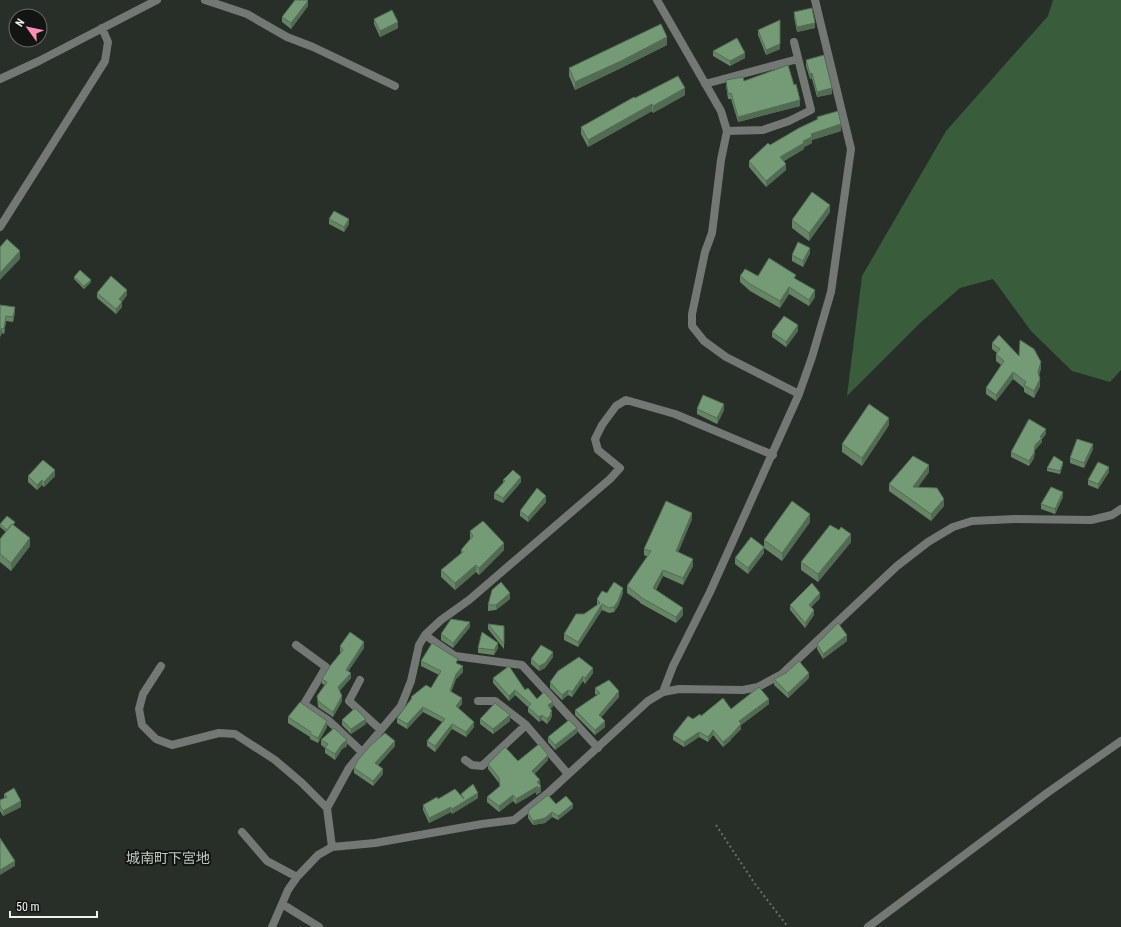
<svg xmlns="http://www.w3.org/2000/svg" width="1121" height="927" font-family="'Roboto Condensed','Noto Sans JP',sans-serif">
<rect width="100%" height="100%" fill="#282e28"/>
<path fill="#395c3a" d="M1053,0H1121V370L1110,382L1072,371L1031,331L993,279L960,288L920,323L847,396L862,276L946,131L1048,16Z"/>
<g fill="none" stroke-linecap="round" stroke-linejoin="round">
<path stroke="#696f69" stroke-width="2" stroke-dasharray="2 3" stroke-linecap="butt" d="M716,825L755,884L788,927"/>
<path stroke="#747874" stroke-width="8" d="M205,0L247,14L287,37L313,47L395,86
M657,0L721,111L727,131L721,160L712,233L705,252L692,314V326L704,341L726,357L799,394
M0,79L39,61L157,0
M705,84L798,59
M727,131L763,130L789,121L811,110L794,42
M0,227L105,61L108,42L102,28
M425,635L455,656L522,665L598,748
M296,645L326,667L304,704L328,720L362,752
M161,666L143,694L139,709L142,725L156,739L172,745L219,733L235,734L275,760L302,783L327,808L332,847
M360,680L349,701L381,730
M663,692L673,666L710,592L799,394L812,357L831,292L851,149L815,0
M478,701H495L526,725L568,774
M465,760L472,765L482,766L526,725
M327,808L349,768L401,706L411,681L419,645L425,635L441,620L469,600L610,479L620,468L598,450L595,439L602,425L616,406L626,400L675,414L773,455
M242,832L267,861L297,877
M282,904L319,927
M272,927L288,890L297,877L318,855L332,847L375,843L482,824L514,820L549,792L648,701L663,692L679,689L743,690L758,687L782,674L897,566L928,542L953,527L972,521L1015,519L1091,520L1112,515L1121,509
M868,927L1047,793L1121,741"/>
</g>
<path fill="#658565" d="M308,6L291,29L282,22V17Z
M794,12L815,28L797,32L794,17Z
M374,19L398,28L380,37L374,24Z
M758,30L780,49L766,55L758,35Z
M667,45L621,68L575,90L569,76V68Z
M713,51L745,58L730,66L713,56Z
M806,60L832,94L817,97L812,79H810L806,66Z
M726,80L744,81L800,106L738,122L731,99H728L726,86Z
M685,95L653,113L652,111L588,147L581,134V127L635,98Z
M817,117L841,131L812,140V143L804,147V149L784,161L786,170L766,187L749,167V161L770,145L817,120Z
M830,212L809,241L792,228V220Z
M329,219L349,224L344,232L329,224Z
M810,253L803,267L792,261V255Z
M740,276H758L796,280L815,297L809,306L789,294L780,308L750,291L740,282Z
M74,277L91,282L84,289L74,279Z
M97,293L127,295L122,302V307L116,314L97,298Z
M0,305L15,312L13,322L6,321L4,334L2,333L0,337Z
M798,331L786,347L772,337V332Z
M992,343L1019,356L1041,369L1039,375L1040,386L1034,398L1024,392V388L1013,379L996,401L986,394V388L1001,365L996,361V354L997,353L992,349Z
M697,409L724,410L717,424L697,414Z
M889,425L862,466L842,452V444Z
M1046,434L1042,439V442L1035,450L1034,458L1029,466L1011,457V452Z
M1093,449L1084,468L1070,463V458Z
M1063,464L1060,474L1047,471V468Z
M929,472L918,487L944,506L931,521L889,491V484Z
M1109,472L1098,489L1088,485V480Z
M28,476H55L44,487L42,485L37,490L28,482Z
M503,480L521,482L503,503L494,499V493L503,483Z
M1063,497L1055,514L1041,509V504Z
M546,502L528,522L520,516V511Z
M692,519L678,552L693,566L683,585L663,576L656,590L683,615L676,623L640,603V602L627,593V586L648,557L644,555V549Z
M810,522L782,561L764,548V553L748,574L735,564V558L764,547V540Z
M0,524L15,525L14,526L30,546L11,571L0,562V539L6,532L0,527Z
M839,530L851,542L818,582L801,570V562Z
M470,531L504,550L479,575L476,572L455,590L441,577V570L461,553V550L470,539Z
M607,593H623L618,606L614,612L609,613L602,610L578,647L564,640V634L584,614L597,605V599Z
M820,598L811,607L814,615L805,628L790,610V605Z
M510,599L496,610L488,611V605Z
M488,624L504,626V649L488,629Z
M470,627L453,648L441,640V634Z
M847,641L823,659L817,649V644Z
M340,646L364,648L348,671L351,678L339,691L342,701L333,717L318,707L317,696L325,685L322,684V679L341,653L340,652Z
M478,648H498L494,655L478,653Z
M553,657L545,668L539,671L531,664V659Z
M421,661L458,664L463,672L456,679L451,692L462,704L458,708L474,727L466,737L452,729L435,752L427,746V741L442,722L423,712L407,729L397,723V718L411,699V697L431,688L439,675L421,666Z
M593,673L585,684L583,681L572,697L568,695L562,700L550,688V682Z
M786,673L809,678L788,698L774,685V679Z
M493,678L525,690L537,699L553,707L550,708L552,716L551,718V719L547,724L542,720L539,722L528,712V707L515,695L509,701L493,683Z
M595,688L619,697L601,717L605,727L595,735L575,715V710L597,695L595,694Z
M769,704L741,725V729L731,739V740L723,747L713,735L708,742L699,737L684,747L673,740V735L693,719L701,716L731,709Z
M288,717L327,727L318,743L310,739V737L288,723Z
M480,719L510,721L493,734L480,724Z
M342,720L366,724L351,734L342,725Z
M577,733L555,750L548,742V737Z
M321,740L347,746L342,749L335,760L325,753V748L321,745Z
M395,746L378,765L383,774L373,786L354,773V768Z
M548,760L534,774L540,785L541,792L536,795V792L516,804L513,801L499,812L487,802V797L500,787L499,783L488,769V764L518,761Z
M4,794L21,807L3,816L0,811V800L4,798Z
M461,795L478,798L452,814L451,812L429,823L423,810V805L438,799Z
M556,804L573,808L558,820L552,817L545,823L533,825L528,818V813Z"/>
<path fill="#526c53" d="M308,1V6L291,29V23Z
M398,22V28L380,37V31Z
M815,23V28L797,32V27Z
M667,37V45L621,68L575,90V82Z
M780,44V49L766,55V50Z
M745,53V58L730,66V61Z
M812,73V79H810V74Z
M685,88V95L653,113V106Z
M832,88V94L817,97V92Z
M800,100V106L738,122V117Z
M652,104V111L588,147V140Z
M841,124V131L812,140V143L804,147V149L780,163V157L803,141L811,134Z
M786,164V170L766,187V181Z
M830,205V212L809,241V233Z
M349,219V224L344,232V227Z
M810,248V253L803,267V261Z
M20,251V259L0,280V273Z
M91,280V282L84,289V286Z
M789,287V294L780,308V301Z
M127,290V295L119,305V299Z
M815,290V297L809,306V300Z
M122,302V307L116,314V309Z
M15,307V312L13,322V317Z
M6,316V321L4,334V329Z
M798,325V331L786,347V342Z
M2,328V333L0,337V331Z
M1041,362V369L1038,379V372Z
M1013,372V379L996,401V395Z
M1040,379V386L1034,398V391Z
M724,404V410L717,424V418Z
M889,418V425L862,466V458Z
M1046,429V434L1042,439V442L1035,450L1034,458L1029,466V461L1035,445L1040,437Z
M1093,444V449L1084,468V463Z
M1063,462V464L1060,474V471Z
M929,465V472L913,494V487Z
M1109,467V472L1098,489V484Z
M55,470V476L44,487V482Z
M521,477V482L503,503V498Z
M42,480V485L37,490V485Z
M1063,492V497L1055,514V509Z
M546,496V502L528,522V517Z
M944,499V506L931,521V514Z
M692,513V519L676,558V551Z
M810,514V522L782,561V553Z
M851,534V542L818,582V574Z
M30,538V546L11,571V563Z
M504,543V550L479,575V568Z
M764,547V553L748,574V568Z
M693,559V566L683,585V578Z
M476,565V572L455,590V583Z
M663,570V576L653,594V588Z
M623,588V593L618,606L614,612V607Z
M510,593V599L496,610V605Z
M820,593V598L809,610V605Z
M602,604V610L578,647V642Z
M683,608V615L676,623V617Z
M814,610V615L805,628V623Z
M470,622V627L453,648V643Z
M847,635V641L823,659V654Z
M364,642V648L346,675V670Z
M498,643V648L494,655V650Z
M553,652V657L545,668L539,671V666Z
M463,666V672L456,679L450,696V691L456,674Z
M593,668V673L585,684V678Z
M351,673V678L338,693V687Z
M809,673V678L788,698V693Z
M583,676V681L572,697V692Z
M515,690V695L509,701V696Z
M568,690V695L562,700V695Z
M619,691V697L599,720V715Z
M342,696V701L333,717V712Z
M462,698V704L456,711V706Z
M769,699V704L741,725V729L731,739V740L723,747V742L731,735L739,721Z
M553,702V707L548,710V705Z
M423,707V712L407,729V724Z
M552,711V716L551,718V719L547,724V719Z
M510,715V721L493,734V729Z
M542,715V720L539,722V717Z
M366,719V724L351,734V729Z
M327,721V727L318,743V738Z
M605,721V727L595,735V730Z
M474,722V727L466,737V732Z
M452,724V729L435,752V746Z
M577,728V733L555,750V745Z
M713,730V735L708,742V737Z
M699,732V737L684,747V742Z
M347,740V746L342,749L335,760V754L342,744Z
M395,741V746L375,769V763Z
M548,755V760L532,777V771Z
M383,769V774L373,786V781Z
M540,780L541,792L536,795V792L516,804V799Z
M478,793V798L452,814V809Z
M513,795V801L499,812V806Z
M21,801V807L3,816V811Z
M573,804V808L558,820V816Z
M451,807V812L429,823V818Z
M552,812V817L545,823L533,825V821Z
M15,861V866L0,875V870Z"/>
<path fill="#759b76" stroke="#526c53" d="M295,0H307L308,1L291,23L282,17Z
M812,8L815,23L797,27L794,12Z
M392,10L398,22L380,31L374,19Z
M780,20V44L766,50L758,30Z
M661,24L667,37L621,61L575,82L569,68Z
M737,38L745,53L730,61L713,51Z
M824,55L832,88L817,92L812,73L810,74L806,60Z
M788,65L794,85L796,84L800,100L738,117L731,93L728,94L726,80L743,77L744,81Z
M678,76L685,88L653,106L652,104L588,140L581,127L634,97L635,98Z
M838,111L841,124L811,134L812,137L803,141L804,143L780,157L786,164L766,181L749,161L768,143L770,145L799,128L818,119L817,117Z
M812,192L830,205L809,233L792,220Z
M334,211L349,219L344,227L329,219Z
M7,239L20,251L0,273V247Z
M798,242L810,248L803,261L792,255Z
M769,258L796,275L794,278L815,290L809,300L789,287L780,301L750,284L740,276L745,269L758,276Z
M80,270L91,280L84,286L74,277Z
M111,276L127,290L119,299L122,302L116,309L97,293Z
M0,305L15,307L13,317L6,316L4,329L2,328L0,331Z
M784,316L798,325L786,342L772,332Z
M999,335L1019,356L1020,340L1034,349L1041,362L1038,372L1040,379L1034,391L1024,385L1026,382L1013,372L996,395L986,388L1004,361L996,354L1000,349L992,343Z
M703,395L724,404L717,418L697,409Z
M869,404L889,418L862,458L842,444Z
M1029,419L1046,429L1040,437L1042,438L1035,445L1034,453L1029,461L1011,452Z
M1077,439L1093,444L1084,463L1070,458Z
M913,456L929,465L913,487L937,488L944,499L931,514L889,484Z
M1054,456L1063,462L1060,471L1047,468Z
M43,460L55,470L44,482L42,480L37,485L28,476Z
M1098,462L1109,467L1098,484L1088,480Z
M513,470L521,477L503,498L494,493L505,481L503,480Z
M1051,487L1063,492L1055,509L1041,504Z
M537,488L546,496L528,517L520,511Z
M666,501L692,513L676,551L693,559L683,578L663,570L653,588L683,608L676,617L640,597V596L627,586L651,551L644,549Z
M792,501L810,514L782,553L764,540Z
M7,516L15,522L13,525L12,524L7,530L0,524Z
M483,521L504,543L479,568L476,565L455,583L441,570L463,552L461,550L473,536L470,531Z
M12,524L30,538L11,563L0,554V539Z
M830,525L839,530L841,527L851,534L818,574L801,562Z
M751,537L764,547L748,568L735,558Z
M501,582L510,593L496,605H488L492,590Z
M614,582L623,588L618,601L614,607L609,608L602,604L578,642L564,634L576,614H584L600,603L597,599L602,591L607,593Z
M812,583L820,593L809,605L814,610L805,623L790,605Z
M451,619L470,622L453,643L441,634Z
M838,623L847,635L823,654L817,644Z
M488,624L504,626V644Z
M350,632L364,642L346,670L351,673L338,687L342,696L333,712L318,701L317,696L327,682L322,679L330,666L343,650L340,646Z
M482,632L498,643L494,650L478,648Z
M432,643L458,659L456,663L463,666L456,674L450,691L462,698L456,706L474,722L466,732L452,724L435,746L427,741L445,719L423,707L407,724L397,718L412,698L411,697L426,685L431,688L441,671L421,661Z
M541,645L553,652L545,663L539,666L531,659Z
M579,657L593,668L585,678L583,676L572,692L568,690L562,695L550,682L558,671Z
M799,661L809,673L788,693L774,679L786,673Z
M509,666L525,690L528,688L537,699L544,692L553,702L548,705L552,711L550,713L551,714L547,719L542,715L539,717L528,707L531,704L515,690L509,696L493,678Z
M609,680L619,691L599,715L605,721L595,730L575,710L600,693L595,688Z
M759,687L769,699L739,721L741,724L731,735L723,742L713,730L708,737L699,732L684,742L673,735L688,716L693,719L700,714L701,716L723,698L731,709Z
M300,702L327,721L318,738L310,734L311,732L288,717Z
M495,703L510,715L493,729L480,719Z
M355,708L366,719L351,729L342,720Z
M569,720L577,728L555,745L548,737Z
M334,728L347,740L342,744L335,754L325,748L328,744L321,740Z
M385,733L395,741L375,763L383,769L373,781L354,768L358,760L371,745Z
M539,744L548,755L532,771L540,780L537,782L541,786L536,790L538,786L516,799L513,795L499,806L487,797L500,786L499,778L488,764L505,747L518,761Z
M473,784L478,793L452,809L451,807L429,818L423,805L437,797L438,799L455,789L464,799L461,794Z
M14,788L21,801L3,811L0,806V800L7,797L4,794Z
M548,795L556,804L566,796L573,804L558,816L552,812L545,818L533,821L528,813L529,810Z
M0,838L15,861L0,870Z"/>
<g text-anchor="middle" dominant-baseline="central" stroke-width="4" stroke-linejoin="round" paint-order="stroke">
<g font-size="14" fill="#c0c9c0" stroke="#121512">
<text x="168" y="858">城南町下宮地</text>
</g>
</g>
<g transform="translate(28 28) rotate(303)"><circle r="19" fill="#121512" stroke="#6a6d6a"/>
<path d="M0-3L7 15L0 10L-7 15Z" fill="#fe8ebc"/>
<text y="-6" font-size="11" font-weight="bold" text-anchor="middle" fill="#edf2ed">N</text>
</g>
<path d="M10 911v6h87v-6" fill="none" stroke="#edf2ed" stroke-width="2"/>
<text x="16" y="911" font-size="12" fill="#edf2ed" stroke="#121512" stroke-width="3" paint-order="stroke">50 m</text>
</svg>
